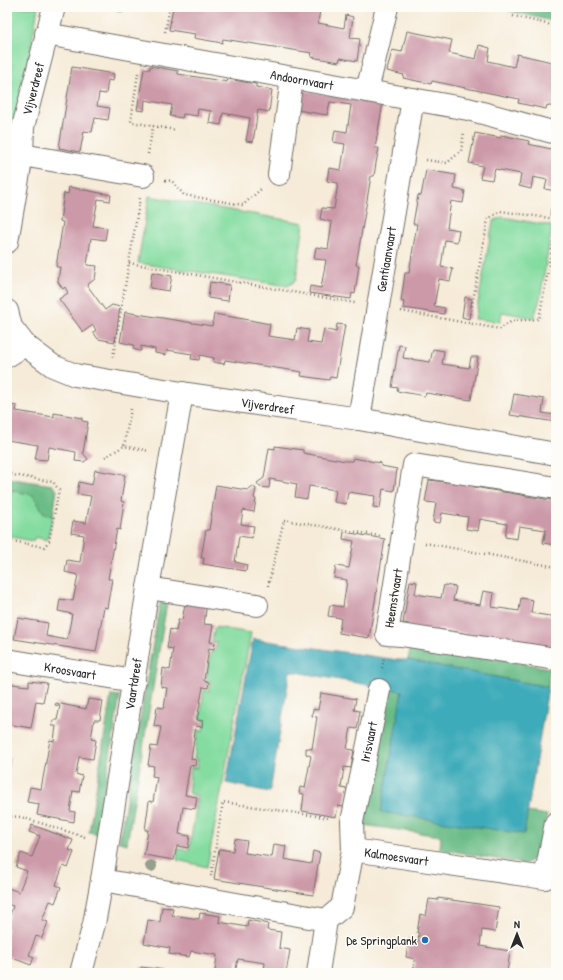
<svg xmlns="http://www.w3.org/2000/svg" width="563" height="980" font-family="'Patrick Hand',sans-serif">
<rect width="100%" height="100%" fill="#fdfcf7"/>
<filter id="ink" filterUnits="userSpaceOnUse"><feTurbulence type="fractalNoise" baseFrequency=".025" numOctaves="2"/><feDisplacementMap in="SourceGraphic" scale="8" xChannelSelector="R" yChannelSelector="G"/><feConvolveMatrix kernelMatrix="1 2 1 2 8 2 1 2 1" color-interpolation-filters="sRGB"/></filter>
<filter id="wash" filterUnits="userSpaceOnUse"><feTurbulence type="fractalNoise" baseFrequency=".012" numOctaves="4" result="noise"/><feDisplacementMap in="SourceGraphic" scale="16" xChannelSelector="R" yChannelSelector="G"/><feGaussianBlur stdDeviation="0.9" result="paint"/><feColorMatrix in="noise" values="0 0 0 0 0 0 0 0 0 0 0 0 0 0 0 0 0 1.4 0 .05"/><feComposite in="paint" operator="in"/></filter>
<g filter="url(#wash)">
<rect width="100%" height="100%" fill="#f6ebd8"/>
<path fill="#84dca0" stroke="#588466" d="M13,7H38L7,188V19Z
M149,196L304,223L296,280L288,286L138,263Z
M503,217L552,226L540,299L534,318L502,312L500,322L475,319L493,221Z
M7,489L33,495L44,513L53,516L47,540L35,537L33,541L7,536Z
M215,627L251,633L207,867L177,860L178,849L189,850L198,796L188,793L191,767L197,768L198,759L194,758L198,730L203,731L205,720L200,718L204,690L209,691L211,681L206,680L211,651L215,652L217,642L212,641Z"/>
<path fill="#6bbc86" stroke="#4b7458" d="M494,7H556V22Z
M7,478L52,485L57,490L53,516L44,513L33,495L7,489Z
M160,602L167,603L127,844L119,842Z
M411,643L549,668L548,687L408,660Z
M384,687L402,691L524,834L527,812L547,815L539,855L525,864L440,849L441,836L363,825L366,810L364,799Z
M111,695L120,696L97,834L89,832Z"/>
<path fill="#3cabb9" stroke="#346b72" d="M253,639L398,660H408L548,687L524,834L381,812L402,691L290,671L270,792L226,783Z"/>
<g id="blocks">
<path fill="#cc99a8" d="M102,7H124L123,12Z
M173,7H300L320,10L318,23L344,28L346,15L353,17L350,38L360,39L357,61L340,58L339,62L311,57L312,53L223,39L222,43L194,38L195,34L169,30Z
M407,31L452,40L449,53L476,59L479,45L490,48L488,61L514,67L517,54L556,63V93L553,107L547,105L546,109L518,103L519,99L432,81L431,84L403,78L404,75L387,71L392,50L402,52Z
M150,66L178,71V74L222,81L227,82L228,79L256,84V87L272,90L269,112L258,110L253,142L246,141L250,118L223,113L221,125L209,123L211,111L198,109L197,116L183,114L182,118L170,116L172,105L145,100L144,111L137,110L144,69H150Z
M72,67L114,74L113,81L108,80L106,94L99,93L97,106L110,108L108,120L95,118L92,132L84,131L80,152L59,148Z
M300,90L383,103L375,148H379L376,163L374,176H371L357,260L356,265H359L355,294L352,293L351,299L309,293L310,286L321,288L326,260L314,259L316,247L328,249L332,222L320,219L322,208L334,209L338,183L327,181L329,168L341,170L345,144L333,142L335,130L347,132L351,105L330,102L327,115L297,110Z
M475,133L501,138V135L529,141L528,144L556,150V191L545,189L547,180L533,177L531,189L519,186L521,174L495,169L492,180L480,178L483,166L469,163Z
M426,170L456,175L454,189L465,191L463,203L451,201L447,228L459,230L457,242L445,240L441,267L453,269L450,281L439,279L434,306L445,308L444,314L403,308L404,302L401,301L405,273H409L416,230L417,224H413L418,195L421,196Z
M69,187L111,195L110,201L98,199L93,226L107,228L105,240L91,238L87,265L97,266L95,279L87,285L105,310L112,305L120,307L115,342L98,339L93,332L96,330L93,325L83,332L59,299L68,293L65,287L63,289L58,282L60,267H56L63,222L60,221L64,193L68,194Z
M552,204L556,205V216L550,215Z
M152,272L172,276L169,291L150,288Z
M210,282L230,285L228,301L208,298Z
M465,297L472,299L469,319L462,317Z
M125,312L212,326L214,314L244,319L270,324L268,336L282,338L295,340L297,328L309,330L307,342L321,344L324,329L336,332L337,324L345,325L336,378L330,377L329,380L301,376L302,372L225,360L224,364L213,362L214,358L200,355L199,360L191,359L192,354L167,350L166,355L155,353V349L141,346V351L133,349L134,345L120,342Z
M399,345L405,346L403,358L430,362L433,349L444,351L442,364L469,368L471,357H478L471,400L426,393L425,396L397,391L398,388L392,387Z
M514,394L544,399L542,413L556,415V422L510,415Z
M9,405L17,406L16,411L54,417V413L82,418V421L88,422L83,453L88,459L84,462L75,461L76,452L49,447L47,460L35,459L38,445L7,440V409H8Z
M275,446L303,450V453L346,461H352L353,458L381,463V466L397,469L394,491L383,489L380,508L373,507L375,496L348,492L346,504L334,502L336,490L309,486L307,499L295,497L297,484L270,479L269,488L260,487L257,483L264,478L269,448L275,449Z
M95,470L125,475L121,501L124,502L120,530L117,529L116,534L108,579H112L107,608L104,607L96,652L14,639L18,618L48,623L46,636L67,640L72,614L58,611L60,599L73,601L78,575L65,572L67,560L80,562L84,535L71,533L73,521L86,523L91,496L77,494L79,482L92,485Z
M446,479L474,484V487L556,501L555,545L543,543L546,530L519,526L517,539L505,537L507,524L480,519L478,531L466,529L468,517L442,513L440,523L433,522L436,503L425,502L429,480L446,482Z
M216,485L247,490L253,486L256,489L254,498L256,499L254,512L243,510L241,524L254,526L252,538L239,536L235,562L247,565L246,571L203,564L204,558H201L206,530H209Z
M344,532L385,539L369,638L339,633L341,618L328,616L330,605L343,607L347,580L334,578L336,566L349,568L354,541L343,539Z
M410,581L417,582L415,594L441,598L444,585L456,587L453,600L480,605L483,591L494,593L492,607L519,611L521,598L533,600L531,613L556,617V648L437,629V632L408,627L409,624L403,623Z
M186,599L207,603L204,624L213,625L210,642L215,643L214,649L209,648L204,681L209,682L208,688L203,687L197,720L203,721L202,727L196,726L191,759L196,760L195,766L190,765L185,795L197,797L195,809L183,807L179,834L190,836L188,848L177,846L174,860L144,855L148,830H145L149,801L153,802L157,777L152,776L154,766L148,765L151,746L157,747L161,727L154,726L157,707L164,708L167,688L161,687L163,668L170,670L173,649L167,648L170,629L176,631L178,620H182Z
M7,677H10L9,683L19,685L29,686V681L47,683L43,702L36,701L31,728L7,724Z
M321,693L356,699L354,710L360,711L357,729L351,728L347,749L354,750L351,768L344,767L341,788L347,789L344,807L338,806L336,817L302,811L304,794L299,793L300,787L305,788L311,756L306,754V748L312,749L317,717L312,716L313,709L318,710Z
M88,699L103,701L100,720H94L91,739L96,740L93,759L79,757L76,774L82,776L79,792L73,791L70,811L75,812L74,822L37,815L39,804L27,802L30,787L41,789L50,740L54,741L56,726H52L53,720H57L60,706L55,705L56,703L86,709Z
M7,758H10L8,768H7Z
M32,825L73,840L69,850L74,852L68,868L63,866L56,885L61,887L55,903L50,901L42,920L48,922L42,938L36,936L29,955L34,957L31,965L7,956V923L13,906L7,904V890L8,888L19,892L27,871L16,867L21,853L32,857L40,836L29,832Z
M235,839L247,841L245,853L272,857L274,844L286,846L284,859L311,864L313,851L320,853L313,895L214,879L219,849L233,851Z
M438,898L499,907L495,932L482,930L480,946L510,951L507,973H413L415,959L406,957L409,939L418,941L419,933H417L420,914L426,916L429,899L438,900Z
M162,907L173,908L172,915L199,919L200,913L220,916L219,922L247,927L248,920L268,924L267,930L281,932L279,948L290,950L286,973L264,970L265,963L238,959L235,973L215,972L217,955L191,951L189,957L169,954L170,948L144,943L148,920L160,922Z
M141,967L164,970V973H140Z"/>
</g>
</g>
<g filter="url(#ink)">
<use href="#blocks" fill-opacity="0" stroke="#726e68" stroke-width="1"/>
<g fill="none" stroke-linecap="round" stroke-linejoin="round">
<g stroke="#726e68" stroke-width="24">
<g id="minor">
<path id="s1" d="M46,34L468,109L556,133"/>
<path d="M367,91L387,7"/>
<path d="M22,155L143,176"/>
<path d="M279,174L292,78"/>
<path id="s2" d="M7,242L22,155L23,127L54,7"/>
<path id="s3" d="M7,311L11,327L25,345L53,366L75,375L182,393L359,419L556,454"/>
<path d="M7,356L25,345"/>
<path id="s4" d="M359,419L413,99"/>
<path d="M556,488L414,465L387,634L401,635L556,659"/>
<path d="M148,588L257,605"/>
<path id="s5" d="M7,660L134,681"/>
<path id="s6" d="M353,850L352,822L379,690"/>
<path id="s7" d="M102,880L326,920L342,907L353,850L545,878L556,823"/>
<path id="s8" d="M81,973L94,924L102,880L148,588L182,393"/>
<path d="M318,973L326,920"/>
</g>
</g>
<path stroke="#726e68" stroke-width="2.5" stroke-dasharray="1 3" stroke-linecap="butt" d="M471,7L473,8
M513,16L556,26
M165,32L170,7
M138,73L131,122L176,130
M148,154L153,126
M426,160L447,163L461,151L464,132
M165,180L172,181L184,195L243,205L261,189
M129,263L355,303
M401,311L500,329L512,321L539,319L556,227
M469,322L488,219L500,211L556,219
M113,357L140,198
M131,409L124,446L149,451
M105,457L124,446
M7,474L53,482L59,490L49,541L44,547L7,540
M425,543L556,567
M268,586L284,520L380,536
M382,668L384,657
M7,754H9
M7,816L21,817L85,837
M211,876L223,802L330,818
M552,900L556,911
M7,968L17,973"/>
<use href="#minor" stroke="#fff" stroke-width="22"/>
</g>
<circle fill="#959f8c" cx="151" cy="866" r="6"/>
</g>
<circle fill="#1f6fb2" stroke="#fdfcf7" stroke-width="1.5" cx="425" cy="940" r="4"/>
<g text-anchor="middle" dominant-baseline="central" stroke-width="3" stroke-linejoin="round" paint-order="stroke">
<g font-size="13" fill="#2b2b2b" stroke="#fdfcf7">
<text stroke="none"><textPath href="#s1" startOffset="260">Andoornvaart</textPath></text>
<text stroke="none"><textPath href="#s2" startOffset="156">Vijverdreef</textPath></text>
<text stroke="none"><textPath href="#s4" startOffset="162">Gentiaanvaart</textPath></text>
<text stroke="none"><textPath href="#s3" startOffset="293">Vijverdreef</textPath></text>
<text transform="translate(393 598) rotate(-81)">Heemstvaart</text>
<text stroke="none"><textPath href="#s5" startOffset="64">Kroosvaart</textPath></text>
<text stroke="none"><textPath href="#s8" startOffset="294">Vaartdreef</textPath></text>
<text stroke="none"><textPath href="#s6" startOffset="110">Irisvaart</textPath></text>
<text stroke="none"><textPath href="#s7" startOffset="350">Kalmoesvaart</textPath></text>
</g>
<g font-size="13" fill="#2b2b2b" stroke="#fdfcf7" text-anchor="end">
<text x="417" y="940">De Springplank</text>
</g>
</g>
<rect width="563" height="980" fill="none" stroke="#fdfcf7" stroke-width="24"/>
<g transform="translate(517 934)" stroke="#fdfcf7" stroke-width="3" paint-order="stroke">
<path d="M0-3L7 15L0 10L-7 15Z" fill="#2b2b2b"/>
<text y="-6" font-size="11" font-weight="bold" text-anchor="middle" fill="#2b2b2b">N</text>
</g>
</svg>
